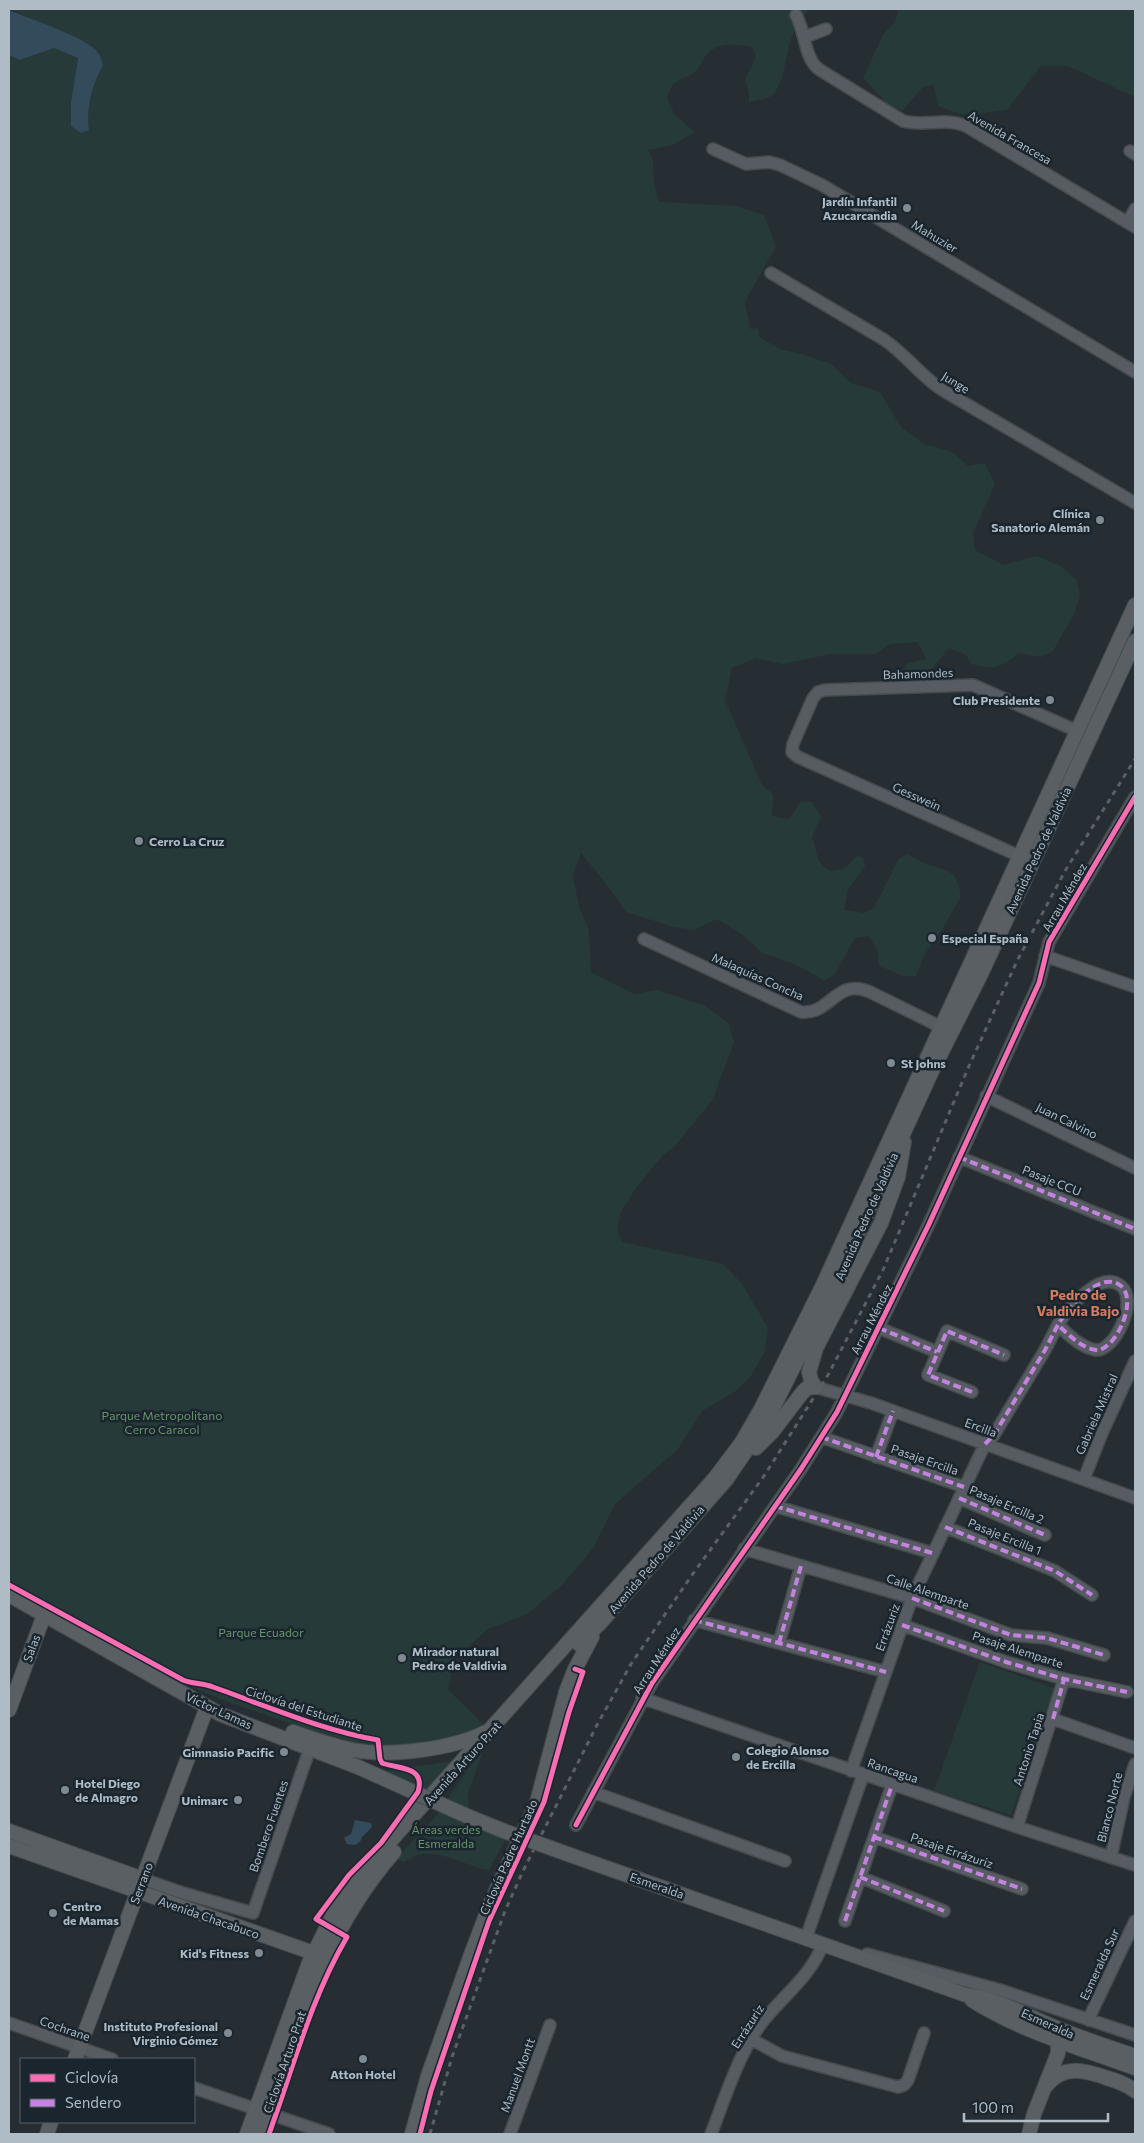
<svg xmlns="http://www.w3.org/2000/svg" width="1144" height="2143" font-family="Commissioner,sans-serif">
<rect width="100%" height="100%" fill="#262e33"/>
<path fill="#263b39" d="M9,9H810C801,17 794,31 790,42C786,55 783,89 771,96C766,100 755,100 749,102V92L745,80L756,56L752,47C737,44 719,41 707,54C702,60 701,68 693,73C677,83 673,78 667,99L675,115L695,132L672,145L648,150L653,161L654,183L659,202L735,206L764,215L776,246L745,302L750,329L758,328L759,337L780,349L805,355L831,364L851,383L880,392L901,427L924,444L952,452L968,466L985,463L995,484L973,533L975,550L1003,565L1037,556L1060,566L1076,579L1080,595L1074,614L1053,651L1041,657L1019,653C1001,668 994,670 971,664L966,655L949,648L930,671L920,679L905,674L906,664L926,659L918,642L890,644L876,654H831L782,664L756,658L732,668L725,700L762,785L773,794L772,816L787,819L791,817L800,802H812L821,817L812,837L819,862L830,871C843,870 848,867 856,856L863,857L865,866L848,889L844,910L864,913L874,908L898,860L907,854C914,858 922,862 930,865C952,873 956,870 961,896L941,932L924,955L916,976H903L879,966L877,949L869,936L855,938L834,975L824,980L794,964L762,953L743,935L717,919L694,930L674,927L626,912L607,885L581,853L573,876L579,907L589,930L591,972L635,994L657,990L705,1006L728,1023L734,1042L713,1099L675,1146L662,1156L636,1188L621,1211L617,1230L622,1242L723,1264L742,1284L768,1328L765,1351L751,1376L734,1392L702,1411L678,1449L615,1504L594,1547L562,1585L527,1614L488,1629L454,1659L448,1690L485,1726L449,1741L385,1748L344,1742L222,1700L185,1684L9,1589V55L20,60L54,48L78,58L71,102L89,130C86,107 92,86 103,65L68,33L47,26Z
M899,9H1135V97L1068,66H1041L1007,110L963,115L938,106L934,85L923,87L902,111L891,108L863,78L883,35L895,22Z
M980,1662L1054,1688L1011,1815L934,1791Z
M483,1751L468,1793L469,1809L463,1823L505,1840L489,1870C468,1867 445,1851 423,1854C416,1854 410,1859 404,1862L396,1859L437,1815L467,1770Z
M460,1760L431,1791L384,1771Z"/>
<path fill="#344b5b" d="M9,10C29,19 88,37 99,54C101,57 102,62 103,65C92,86 86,107 89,130L81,133L71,126V102L78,58L54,48L20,60L9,55Z
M355,1820L371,1823L372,1827L362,1837L360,1842L355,1845L347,1844L344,1838L351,1834Z"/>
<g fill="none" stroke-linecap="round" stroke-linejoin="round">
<g stroke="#444a4e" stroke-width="14">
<path id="minor" d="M796,15C806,33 804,59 820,70L903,121C924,127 946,117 966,126L1135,227
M805,37L826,29
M713,149L746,164L769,162L780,165L822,185L1135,372
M1130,151L1135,154
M1128,222L1135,209
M771,273L883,339C906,354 921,377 944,391L1135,503
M1026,859L798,757L792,752L793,744L813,698L818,692L825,690L973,685L1077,731
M644,939L801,1012C831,1015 836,977 870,992L941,1027
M1045,956L1135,987
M986,1096L1135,1168
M959,1157L1135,1229
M879,1328L937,1352
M815,1387L871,1403L1135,1498
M972,1392L928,1375L947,1331L1004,1355
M821,1437L964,1487
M876,1457L893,1411
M1084,1479L1102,1433L1135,1361
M959,1498L1045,1535
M775,1506L932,1553
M945,1527L1055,1571L1092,1595
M744,1549L912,1598L1011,1635L1047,1638L1104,1655
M694,1620L886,1672
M902,1625L1006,1662L1064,1679L1127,1692
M779,1643L801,1566
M642,1698L1017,1827L1135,1865
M1053,1719L1135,1748
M851,1771L912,1598L985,1444L994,1435C1009,1410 1024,1385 1039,1360C1047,1348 1052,1335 1059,1323C1069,1307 1101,1269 1121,1286C1139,1301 1114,1352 1096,1350C1081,1348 1068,1334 1058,1325
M593,1792L785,1861
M576,1825L652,1683L801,1469L837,1412L929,1224L1039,983L1049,942L1135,797
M1017,1827L1064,1679
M874,1837L1022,1889
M1111,1857L1124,1797L1135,1764
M860,1877L944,1911
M143,1879L183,1893L253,1913L310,1748
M845,1921L892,1785
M806,1938L863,1775
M867,1954L1000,1990L1135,2035
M1088,2020L1135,1921
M9,2023L112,2059
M751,2039L782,2056L898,2087L904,2085L908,2080L924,2033
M194,2088L329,2134
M510,2134L550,2025
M711,2134C725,2098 737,2058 760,2025C781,1997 810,1978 823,1944"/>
</g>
<g stroke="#434b50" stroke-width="16">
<path id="major" d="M756,1448L773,1431L802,1393L807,1388L815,1387L811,1380L809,1372L816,1348L881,1223L898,1177L904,1142
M9,1595L220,1714L358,1767
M579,1644L602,1621L726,1480L767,1420L831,1292L931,1073L981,974L1135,641
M9,1710L44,1615
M293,1732C313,1739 333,1746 353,1750C390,1757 453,1749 486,1732
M467,1816L504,1831
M9,1831L143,1879
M9,1846L322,1956
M573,1856L966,1995C1000,2000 1015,2010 1045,2023C1074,2036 1105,2046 1135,2056
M972,2000C1022,2032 1081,2048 1135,2068
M75,2059L207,1707
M1046,2086C1063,2064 1085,2070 1107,2078C1117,2081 1127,2084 1135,2091
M47,2134L51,2122
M247,2134L309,1963L337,1907L361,1874L715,1478L742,1442L761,1409L822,1287L1135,605
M259,2134C295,2034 322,1934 394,1852
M412,2134L428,2076L472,1952L491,1902L537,1802L566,1692L575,1669L592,1637
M1029,2134L1034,2114L1058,2053V2045L1053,2034"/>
</g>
<use href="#minor" stroke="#565c61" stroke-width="11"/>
<use href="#major" stroke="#595f63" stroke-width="14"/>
<path stroke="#5a6065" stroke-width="3" stroke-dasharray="5 5" stroke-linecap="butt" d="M430,2134L452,2057L505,1911L523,1871L597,1725L631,1664L692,1575L764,1476L828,1375L883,1270L969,1066L1017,961L1065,871L1135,759"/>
<g stroke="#434b50" stroke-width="16" stroke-linecap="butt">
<path id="major-bridge" d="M358,1767L467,1816
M504,1831L573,1856"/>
</g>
<use href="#major-bridge" stroke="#595f63" stroke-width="14"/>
<path stroke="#c483df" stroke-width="4" stroke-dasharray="8 4" stroke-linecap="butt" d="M959,1157L1135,1229
M879,1328L937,1352
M972,1392L928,1375L947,1331L1004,1355
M821,1437L964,1487
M985,1444L994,1435C1009,1410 1024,1385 1039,1360C1047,1348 1052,1335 1059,1323C1069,1307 1101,1269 1121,1286C1139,1301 1114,1352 1096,1350C1081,1348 1068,1334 1058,1325
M876,1457L893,1411
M959,1498L1045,1535
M775,1506L932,1553
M945,1527L1055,1571L1092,1595
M912,1598L1011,1635L1047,1638L1104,1655
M694,1620L886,1672
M902,1625L1006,1662L1064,1679L1127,1692
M779,1643L801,1566
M1053,1719L1064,1679
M874,1837L1022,1889
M860,1877L944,1911
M845,1921L892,1785"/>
<g stroke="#1a252d" stroke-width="8">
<path id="cycleway" d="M9,1585L183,1680C192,1684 203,1683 213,1687C267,1706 321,1730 378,1740L380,1759L382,1763C398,1769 426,1766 418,1792L381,1843L349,1875L316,1919L347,1937C311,1998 293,2068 269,2134
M576,1825L652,1683L801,1469L837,1412L929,1224L1039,983L1049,942L1135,797
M420,2134L431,2091L489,1921L544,1802L569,1712L583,1672L575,1669"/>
</g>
<use href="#cycleway" stroke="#f96db3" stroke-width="5"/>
</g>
<g fill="#7f8a92" stroke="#1a252d" stroke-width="2">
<circle cx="907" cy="208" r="5"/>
<circle cx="1100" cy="520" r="5"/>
<circle cx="1050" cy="700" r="5"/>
<circle cx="139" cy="841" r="5"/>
<circle cx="932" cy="938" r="5"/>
<circle cx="891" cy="1063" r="5"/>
<circle cx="402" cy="1658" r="5"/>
<circle cx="284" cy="1752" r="5"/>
<circle cx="736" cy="1757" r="5"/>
<circle cx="65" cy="1790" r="5"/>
<circle cx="238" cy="1800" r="5"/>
<circle cx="53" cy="1913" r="5"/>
<circle cx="259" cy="1953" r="5"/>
<circle cx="228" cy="2033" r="5"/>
<circle cx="363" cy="2059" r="5"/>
</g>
<g text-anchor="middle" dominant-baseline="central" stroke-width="5" stroke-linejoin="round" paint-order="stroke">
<g font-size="12" fill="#afbbc5" stroke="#1a252d">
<text transform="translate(1010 137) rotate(30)">Avenida Francesa</text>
<text transform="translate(935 236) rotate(31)">Mahuzier</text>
<text transform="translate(956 382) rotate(31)">Junge</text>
<text transform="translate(918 673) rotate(-2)">Bahamondes</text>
<text transform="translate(917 796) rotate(24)">Gesswein</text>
<text transform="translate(1038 850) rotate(-65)">Avenida Pedro de Valdivia</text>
<text transform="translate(1064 897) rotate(-60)">Arrau Méndez</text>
<text transform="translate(758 976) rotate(24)">Malaquías Concha</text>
<text transform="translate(1067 1120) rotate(26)">Juan Calvino</text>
<text transform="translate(1052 1180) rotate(22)">Pasaje CCU</text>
<text transform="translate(866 1216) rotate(-66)">Avenida Pedro de Valdivia</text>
<text transform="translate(871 1319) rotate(-63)">Arrau Méndez</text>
<text transform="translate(1096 1414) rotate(-66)">Gabriela Mistral</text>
<text transform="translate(981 1427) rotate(20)">Ercilla</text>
<text transform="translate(925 1459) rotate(19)">Pasaje Ercilla</text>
<text transform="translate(1007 1504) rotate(23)">Pasaje Ercilla 2</text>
<text transform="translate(1005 1536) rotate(22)">Pasaje Ercilla 1</text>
<text transform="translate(656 1559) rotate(-49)">Avenida Pedro de Valdivia</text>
<text transform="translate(928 1591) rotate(19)">Calle Alemparte</text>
<text transform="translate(887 1627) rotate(-70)">Errázuriz</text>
<text transform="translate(31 1648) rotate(-70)">Salas</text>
<text transform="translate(1018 1649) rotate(18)">Pasaje Alemparte</text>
<text transform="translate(656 1660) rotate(-57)">Arrau Méndez</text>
<text transform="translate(304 1708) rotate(18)">Ciclovía del Estudiante</text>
<text transform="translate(219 1710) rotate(25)">Víctor Lamas</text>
<text transform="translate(1028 1749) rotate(-72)">Antonio Tapia</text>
<text transform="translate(462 1763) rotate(-48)">Avenida Arturo Prat</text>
<text transform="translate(893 1770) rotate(19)">Rancagua</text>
<text transform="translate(1109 1807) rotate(-76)">Blanco Norte</text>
<text transform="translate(268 1826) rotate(-71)">Bombero Fuentes</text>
<text transform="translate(952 1850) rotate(19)">Pasaje Errázuriz</text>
<text transform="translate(508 1857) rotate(-66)">Ciclovía Padre Hurtado</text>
<text transform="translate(141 1883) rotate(-69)">Serrano</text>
<text transform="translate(657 1885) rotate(19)">Esmeralda</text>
<text transform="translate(209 1917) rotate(19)">Avenida Chacabuco</text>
<text transform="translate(1099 1964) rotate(-65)">Esmeralda Sur</text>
<text transform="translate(1048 2023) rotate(24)">Esmeralda</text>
<text transform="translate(747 2026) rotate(-57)">Errázuriz</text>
<text transform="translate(65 2028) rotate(19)">Cochrane</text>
<text transform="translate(284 2062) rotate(-71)">Ciclovía Arturo Prat</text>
<text transform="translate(517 2075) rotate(-70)">Manuel Montt</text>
</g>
<g font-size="12" font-weight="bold" fill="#afbbc5" stroke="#1a252d" text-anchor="end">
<text x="897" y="201">Jardín Infantil<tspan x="897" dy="14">Azucarcandia</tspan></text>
<text x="1090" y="513">Clínica<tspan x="1090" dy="14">Sanatorio Alemán</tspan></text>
<text x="1040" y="700">Club Presidente</text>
<text x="149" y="841" text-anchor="start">Cerro La Cruz</text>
<text x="942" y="938" text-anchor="start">Especial España</text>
<text x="901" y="1063" text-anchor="start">St Johns</text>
<text x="412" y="1651" text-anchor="start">Mirador natural<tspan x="412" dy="14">Pedro de Valdivia</tspan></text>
<text x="746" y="1750" text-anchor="start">Colegio Alonso<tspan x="746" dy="14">de Ercilla</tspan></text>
<text x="274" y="1752">Gimnasio Pacific</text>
<text x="75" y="1783" text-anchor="start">Hotel Diego<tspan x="75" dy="14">de Almagro</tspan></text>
<text x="228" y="1800">Unimarc</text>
<text x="63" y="1906" text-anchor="start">Centro<tspan x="63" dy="14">de Mamas</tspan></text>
<text x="249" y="1953">Kid's Fitness</text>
<text x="218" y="2026">Instituto Profesional<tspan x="218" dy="14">Virginio Gómez</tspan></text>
<text x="363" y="2074" text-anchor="middle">Atton Hotel</text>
</g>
<g font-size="12" fill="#67956a" stroke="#1a252d">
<text x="162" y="1415">Parque Metropolitano<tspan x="162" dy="14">Cerro Caracol</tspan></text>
<text x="261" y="1632">Parque Ecuador</text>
<text x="446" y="1829">Áreas verdes<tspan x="446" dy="14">Esmeralda</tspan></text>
</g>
<g font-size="14" font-weight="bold" fill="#d17d5e" stroke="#1a252d">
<text x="1078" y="1294">Pedro de<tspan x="1078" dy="16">Valdivia Bajo</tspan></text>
</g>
</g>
<rect width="1144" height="2143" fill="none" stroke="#afbbc5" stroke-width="20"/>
<rect x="20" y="2058" width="175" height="65" fill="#1a252d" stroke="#56616a"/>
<rect x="30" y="2074" width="25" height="8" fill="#f96db3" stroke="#56616a"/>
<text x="65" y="2083" font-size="15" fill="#afbbc5">Ciclovía</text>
<rect x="30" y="2099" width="25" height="8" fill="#c483df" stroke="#56616a"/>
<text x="65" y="2108" font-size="15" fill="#afbbc5">Sendero</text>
<path d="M964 2113v8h144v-8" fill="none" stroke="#afbbc5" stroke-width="2.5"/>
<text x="972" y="2113" font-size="15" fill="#afbbc5" stroke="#1a252d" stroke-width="4" paint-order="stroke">100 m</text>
</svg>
